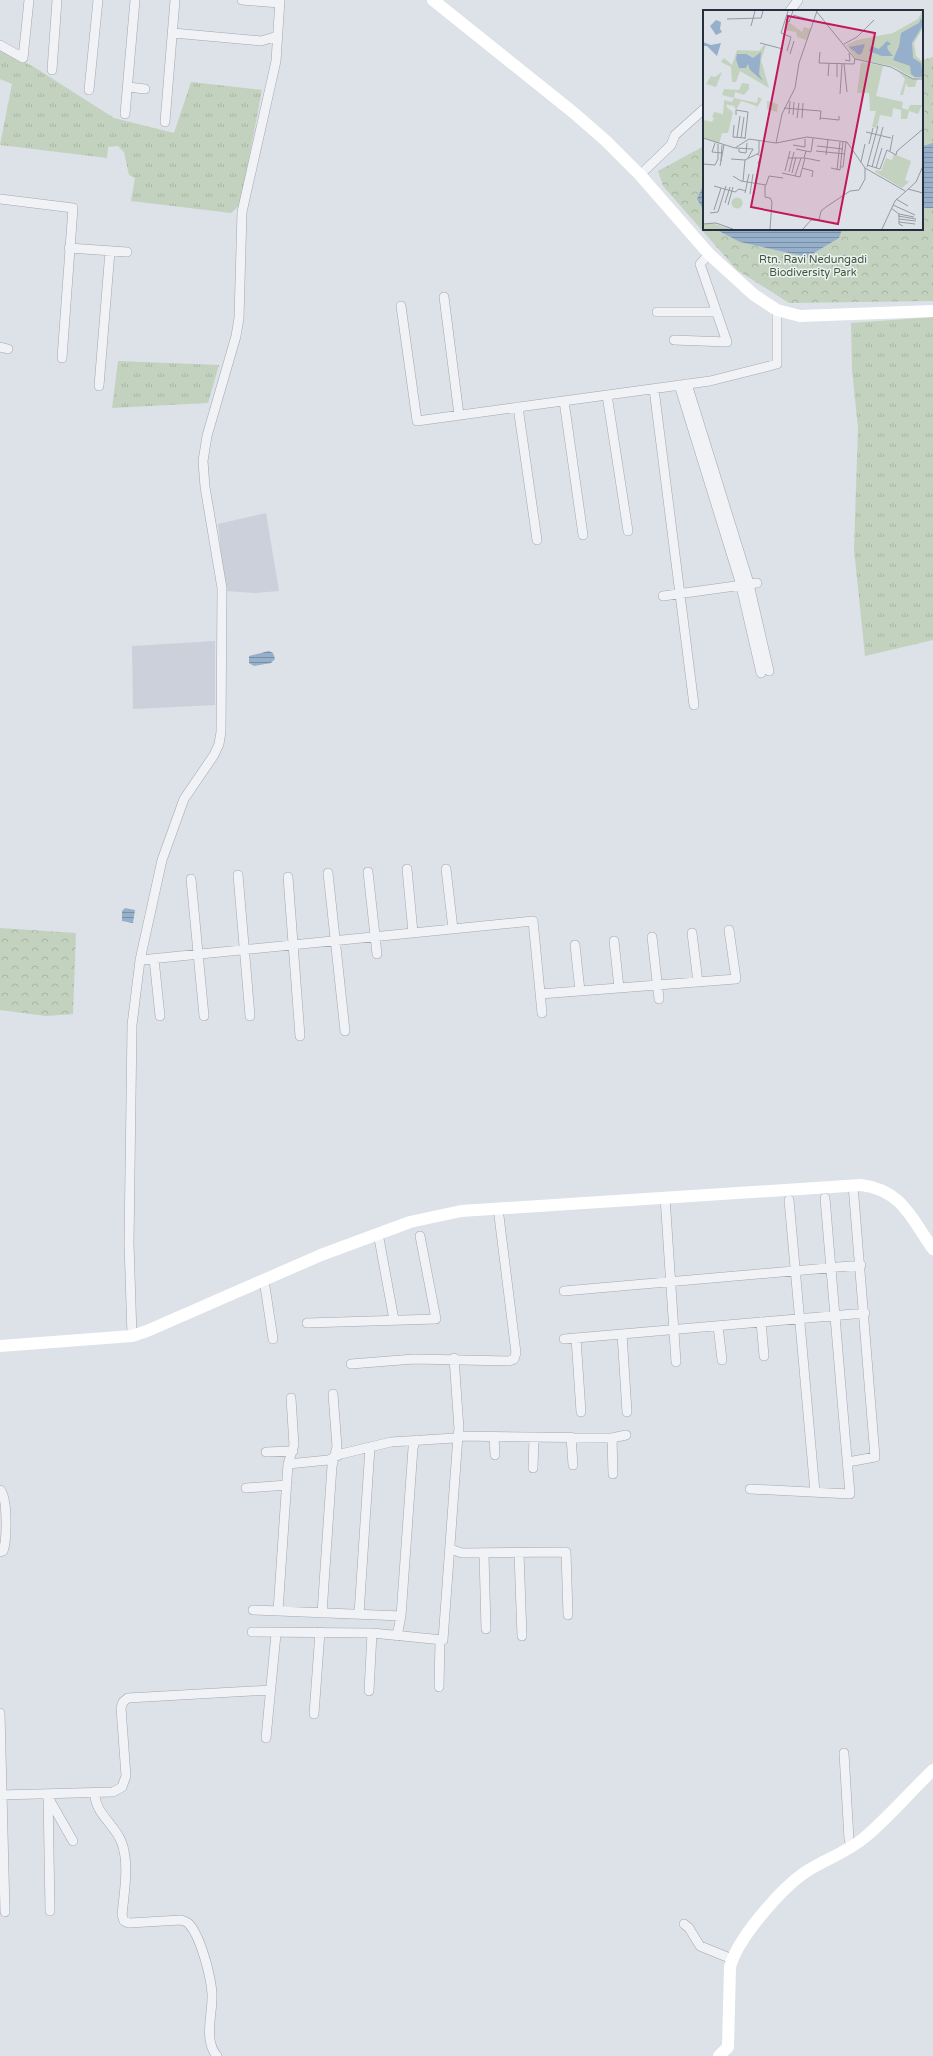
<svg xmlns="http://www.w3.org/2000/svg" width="933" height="2056" font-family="'Varela Round',sans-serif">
<defs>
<pattern id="grass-tufts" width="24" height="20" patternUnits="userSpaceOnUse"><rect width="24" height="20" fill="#c3d2be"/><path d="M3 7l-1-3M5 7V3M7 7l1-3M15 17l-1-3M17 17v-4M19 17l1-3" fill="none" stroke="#a7b5a4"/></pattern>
<pattern id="forest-crowns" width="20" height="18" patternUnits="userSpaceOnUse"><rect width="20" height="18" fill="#c3d2be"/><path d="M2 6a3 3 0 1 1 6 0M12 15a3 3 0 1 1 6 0" fill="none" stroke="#a7b5a4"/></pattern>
<pattern id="water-rules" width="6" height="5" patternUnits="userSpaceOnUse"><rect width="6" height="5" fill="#96afca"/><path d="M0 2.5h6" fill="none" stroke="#7a8fa5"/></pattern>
</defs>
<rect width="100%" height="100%" fill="#dde1e8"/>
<path fill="#cbd0da" d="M266,513L279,591L255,593L225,591L218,524Z
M215,641V705L133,709L132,646Z"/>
<path fill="url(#grass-tufts)" d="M0,49L34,67L114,118L174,133L191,82L262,90L240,205L231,213L131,201L135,178L129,175L124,152L118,146L108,147L107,158L0,145L12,84L0,79Z
M933,317V640L865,656L854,549L858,428L852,370L851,323Z
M118,361L219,365L208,403L112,408Z"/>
<path fill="url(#forest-crowns)" d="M933,57V301L789,303L737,270L663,186L658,171L704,146V229H922V60Z
M0,928L76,933L73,1014L46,1016L0,1010Z"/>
<path fill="url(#water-rules)" d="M933,143V208H925L922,206V149L923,146Z
M704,183V211L697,199Z
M715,229H842L839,238L807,257L740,242Z
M269,651L273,653L275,659L271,663L254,666L249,663V656Z
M125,908L135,910L133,923L122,921V911Z"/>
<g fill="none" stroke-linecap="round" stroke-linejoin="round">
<g stroke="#a2a8b2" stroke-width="10">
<path id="street" d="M242,0L279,3
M790,11L798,0
M173,33L261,41L278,36
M0,45L23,58L29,0
M52,70L57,0
M128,87L145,89
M89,90L98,0
M125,114L135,0
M165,122L175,0
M640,175L671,145L675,135L704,109
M0,199L73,208L62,358
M69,248L127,252
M444,297L459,415
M401,306L417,421L710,381L777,364V310
M657,312H716
M674,340L727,342L700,264L709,254
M0,347L8,349
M687,384L748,580L769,671
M679,385L740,582L761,673
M99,386L110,251
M654,389L694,705
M607,395L628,531
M564,401L583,535
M518,407L537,540
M663,596L757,583
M407,869L413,933
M446,869L453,929
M368,872L377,954
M328,873L345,1031
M238,875L250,1016
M288,877L300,1036
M191,879L204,1016
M692,933L698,982
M652,937L659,999
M614,941L619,988
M575,945L580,991
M154,959L160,1016
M140,960L533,921L542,1013
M540,994L736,979L729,930
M665,1197L676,1362
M789,1200L815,1492
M378,1233L394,1320
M264,1280L273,1339
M564,1291L861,1265
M761,1322L764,1356
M307,1323L436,1319L420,1236
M718,1326L722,1360
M622,1334L627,1412
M132,1336L129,1243L132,1025L140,960L162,860L184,799L214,755L219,744L221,732L222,588L205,487L203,461L207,436L236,336L239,318L242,212L276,61L280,0
M576,1338L581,1412
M564,1339L865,1313
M351,1364L414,1359L509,1361L514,1359L516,1353L498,1208
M494,1437L495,1455
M571,1437L573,1465
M612,1438L613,1474
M266,1452L293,1451
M848,1462L875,1457L853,1185
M288,1464L328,1460L341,1454L391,1442L455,1438L458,1436L459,1429L454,1358
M533,1468L534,1437
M246,1488L287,1485
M750,1489L850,1494L825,1198
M0,1490C8,1497 7,1541 3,1551L0,1552
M450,1549L462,1553L566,1552L568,1615
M519,1553L522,1636
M484,1554L486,1629
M253,1610L401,1616
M278,1611L288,1464L294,1445L291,1398
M322,1613L332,1466L337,1447L333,1394
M359,1614L370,1447
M252,1632L372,1633L443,1640L458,1436L612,1438L626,1435
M397,1636L401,1616L413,1448L416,1440
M439,1687L440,1640
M369,1691L372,1633
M0,1713L5,1912
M314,1714L320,1632
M266,1738L276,1634
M844,1753L849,1839L851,1846
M95,1793C94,1812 114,1824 121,1841C130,1862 124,1893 122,1915L124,1921L129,1923L181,1920C184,1921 188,1922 189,1924C201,1937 211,1977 212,1994C213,2013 203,2040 217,2056
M48,1794L50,1911
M0,1795L113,1792L122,1787L126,1776L121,1708L123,1702L128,1698L270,1690
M49,1799L73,1841
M684,1924L689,1928L700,1946L732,1959"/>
</g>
<use href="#street" stroke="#f0f2f6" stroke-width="9"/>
<path stroke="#fff" stroke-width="12" d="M433,0L574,113L606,141L640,175L709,254L754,295L777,310L800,316L933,311
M0,1346L132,1336L147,1331L321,1255L410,1222L461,1211L861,1185C902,1190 911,1218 933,1249
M719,2056L728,2047L730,1967C737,1939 780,1890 804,1873C823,1860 846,1853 864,1838C889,1817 910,1792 933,1770"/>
</g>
<g text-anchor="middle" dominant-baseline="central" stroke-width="3" stroke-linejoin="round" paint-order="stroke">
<g font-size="11" fill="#3a5b33" stroke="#edf0f5">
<text x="813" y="259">Rtn. Ravi Nedungadi<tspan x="813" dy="13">Biodiversity Park</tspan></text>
</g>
</g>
<g transform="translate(703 10)">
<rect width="220" height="220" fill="#dde1e8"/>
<path d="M83,10L99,22L101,17L108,19L103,30L94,27L93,22L82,20ZM61,35H63L58,50L66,78L37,61L33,72H29L28,57L18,52L21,48L29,55L34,40L56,41ZM158,52L180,56L173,86L200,92L199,98L205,100L207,95H219L215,104L206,101L204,109H198V100L190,98L189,107L177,105L174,118L169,117L173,101H167L166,83H154ZM195,61L214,70L212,77H205L203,73L200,85H197L202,69ZM19,62L13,77L3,74L8,66L12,67ZM39,73L46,74V79L41,85L32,82L31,88L54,93L55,87L59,89L52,101L54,96L38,91L33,100L31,96L21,94V90L29,92L31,88L19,85L21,79L36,80ZM23,97L30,102L25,123H19L16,134L1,128L0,110L9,112L11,108L20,110L25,101ZM191,144L208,151L202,170L206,172L199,178L172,162L173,160L178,161L183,148L189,150Z" fill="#c3d2be"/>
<path d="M219,1L220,18L211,33L213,46L220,52V68L213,69L189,56L153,49L143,35L154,30L190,23L215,9ZM64,91L75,94L74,102L64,99ZM21,94H23L25,101L24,107L20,111L9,107L11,102L20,104ZM28.5 193a5.5 5.5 0 1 1 11 0a5.5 5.5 0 1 1-11 0ZM8,213L29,219H0V214Z" fill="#c3d2be"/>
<path d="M218,8L220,15L209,33L210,48L218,53L220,67H212L208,64L207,56L190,50L196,36L198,23L216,13ZM13,10L18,12L17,19L19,22L13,25L7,16ZM184,31L188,34L184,36L185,40L190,46H179L166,41L168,36L176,39ZM0,32L8,35L18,33L14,46L4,36H0ZM162,34L159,43L156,45L146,37ZM58,42L56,64L60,71L47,60L45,54L43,58H36L33,49L34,44H43L50,48Z" fill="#96afca"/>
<path fill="none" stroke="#949aa4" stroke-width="1" d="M113,1L152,49L188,57L210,69H220M90,5L111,11M24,9L58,8L60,1M83,9L86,12L90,1M48,16L52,1M57,33L80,39M141,34L154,27L171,10M84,41L88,27L78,23L85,1M117,42L116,53L151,54L152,49M87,44L91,31M142,50L147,51L146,43M141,54L144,82M125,66L126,53M134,67V54M137,84L139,54M81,98L118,101L117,110M86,104L87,91M33,105V100L45,102L42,129M90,105L91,92M94,108L96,93M99,108L100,93M117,108L136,110V106M31,115L30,127L42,128M163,122L188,128M34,127L37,106M0,128L32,138L46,129L73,133L104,127L144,132L162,158L202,181M38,128L41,107M12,133L9,142L19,143M73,133L79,104L92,78L96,53L114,1M166,134L170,118M90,135L102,137V129M114,136L140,139M33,138L50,139L45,148M36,139V142L43,143L44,133M93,139L108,142L110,128M113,141L142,144M187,141L190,125M54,144L58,146L55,154M123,145L125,129M85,148H101L103,141M15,149V134M28,149L42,150M18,151L19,135M158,152L162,134M0,154L12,155L15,149M164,155L177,159L184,140L193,145L194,141L220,119M17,156L21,135M138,157H140L143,132M164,157L175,116M169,157L180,117M99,158L110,161L109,167M128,158L137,160L140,132M173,158L179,138M134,160L137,132M82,161L87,141M86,162L91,142M79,163L97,167L102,148L117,151M89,163L93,147M30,166L38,171L63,175L66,166L80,168M92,166L98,148M40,171L42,150L56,143V131M62,175V187L67,188L69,192L67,219M11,176L32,182M205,179L220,183M32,182L36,179L43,181M42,183L46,164M47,184L50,164M51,184L54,164M193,189L205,196M22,193L27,177M25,195L30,177M190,195L212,205M188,198L196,204V214L200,216M11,200L18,178M7,203L15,202L23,176M196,204L211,207M195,206L213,209M196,209L213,211M196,212L212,214M0,214L13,213L30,219M100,219L108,210H116L118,201L123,197L147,181L156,180L162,169V158M179,219L192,191L213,172L220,156"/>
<path fill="#c2185b" fill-opacity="0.15" stroke="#c2185b" stroke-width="2" d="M85,6L172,23L135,214L48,197Z"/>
<rect width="220" height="220" fill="none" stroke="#262f3f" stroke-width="2"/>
</g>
</svg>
